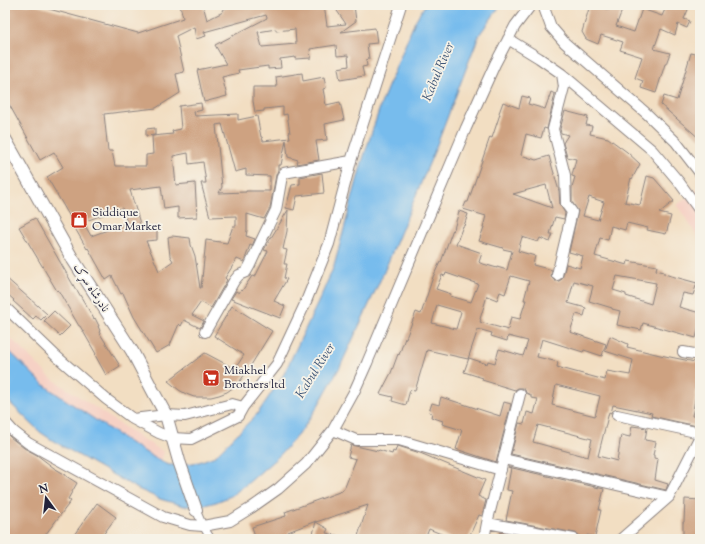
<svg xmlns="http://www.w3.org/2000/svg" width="705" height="544" font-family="'Sorts Mill Goudy',Amiri,serif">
<rect width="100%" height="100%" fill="#f7f3e8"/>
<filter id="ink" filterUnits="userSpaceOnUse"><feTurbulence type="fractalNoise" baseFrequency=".025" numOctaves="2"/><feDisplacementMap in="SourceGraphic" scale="8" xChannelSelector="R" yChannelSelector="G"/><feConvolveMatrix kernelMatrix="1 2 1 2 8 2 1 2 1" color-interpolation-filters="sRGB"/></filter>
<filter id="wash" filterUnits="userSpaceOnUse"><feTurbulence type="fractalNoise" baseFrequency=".012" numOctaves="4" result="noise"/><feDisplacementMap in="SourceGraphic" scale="16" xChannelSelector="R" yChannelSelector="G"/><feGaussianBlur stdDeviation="0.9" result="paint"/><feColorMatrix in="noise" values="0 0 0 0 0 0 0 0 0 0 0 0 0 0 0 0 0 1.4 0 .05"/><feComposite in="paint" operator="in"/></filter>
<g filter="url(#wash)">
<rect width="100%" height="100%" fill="#f2dec2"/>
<path fill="#f6d1c5" d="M700,188V240L677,205Z
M5,333L21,348L49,376L57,382L136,435L164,452L160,461L130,443L43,384L5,347Z"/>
<path fill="#77bced" stroke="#4c6f94" d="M425,5H501L479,35L436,147L384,272L340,367L316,409L302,430L280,455L248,483L231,496L216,502L201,506H184L160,499L138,489L55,442L40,432L5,398V347L43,384L51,390L130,443L160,461L169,465H180L199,462L215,456L258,413L284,374L321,296L334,266L362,162L382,101L415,21Z"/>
<g id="blocks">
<path fill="#cea281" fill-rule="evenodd" d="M5,5H34L138,33L183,18L180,5H203L207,20L223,12L222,10L232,5H324L327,26L346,24L333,5H354L356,21L341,32L375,28L377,43L367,44L369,59L366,60L367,66L362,67L364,76L340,80L338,68L349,66L348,55L337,56L336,45L310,49L311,58L295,59V57L280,59L281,68L268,69V66L238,70L239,73L222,77L227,96L204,102L197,70L226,64L215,45L267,18L266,15L204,32L206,36L196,39L194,27L176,36L184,72L176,74L180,93L156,108L104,114L108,151H112L115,166H146V155L153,154L152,136L173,134L172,131L181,129L179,106L201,103L202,110L194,112L195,116L238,114V120L257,116L261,137H262L263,141L290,138L289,133H290L287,114L283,115V107L264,109V111L255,112L253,101V87H277L276,77L302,73L303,81L324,77L326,88L323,89L326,105L340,102L344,120L325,124L327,140L316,141L319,160L297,164L298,160L288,157L286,140L281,165H278V170L276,175L270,208L264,219L247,214V230L246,236L255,239L252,246L250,245L244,262L237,259L225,278L227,280L211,308L201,302L192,315L204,321L200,328L184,320L181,326L179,324L170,345L156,353L134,317L123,293L121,294L112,276L106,280L88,248L87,249L69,218L70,217L47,177L63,167L54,152L40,160L5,97ZM276,29V31L295,29L296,44L262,47L258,32ZM222,124L235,172L246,169V175L270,176V191H246V192L219,193L222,187L216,125ZM188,153L189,164L203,162L206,183H201L210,217L236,216V226H233L227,243L206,240L201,288H200L195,256L191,245L190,238L172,236L168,237L170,256L173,261L159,271L146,241L157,240V226L141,227L130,190L161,186L164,209L178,207V218L197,217L195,183L176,185L173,156ZM122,208L127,223L91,236L83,222Z
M590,5L598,7V6L609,10L610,5H624L616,26L634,32L642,9L662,16L667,5H690L684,19L690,21L687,28L678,24L675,35L661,29L654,49L670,53L666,64H665L656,93L641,88L643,81L635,78L642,57L620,50L623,42L601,35L598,44L586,39L582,32Z
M691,53L700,55V139L661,105L664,96L677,100Z
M551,92L555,94L547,129L544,128L541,138L526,134L521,155L536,160L549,156L559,191L560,205L565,213L564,219L555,217L550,234H553L550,242L540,238L538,242L522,237L518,251L535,256L533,265L552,270L551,277L555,281H559L562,279L566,264L580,268L583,256L569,252L578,211L572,202V187L575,177L572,176V175L576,159L567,157L563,143L568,135L561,133L560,129L565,111L588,117L586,125L592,126L590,134L608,138L627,152L640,164L632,179L631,178L625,202L640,205L647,176L654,178L674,201L659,213L671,216L666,234L647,230L648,228L627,223L625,230L611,226L608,240L600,238L595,256L627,265L628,261L657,266L656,270L664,272V274L697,283L693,295L683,293L679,307L700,313V322L696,338L643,323L641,330L617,325L620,311L612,309V308L589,301L593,286L574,281L568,303L586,308L584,316L576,314L570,332L606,344L602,356L584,350L583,352L542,339L537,357L558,362L557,367L605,380L607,371L630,375L633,360L605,351L610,336L628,344L627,347L660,355L700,363L696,382L698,383L692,416L699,417L697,426L651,416L652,413L613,405L611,413L609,412L598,456L617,461L621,435L630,437L632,426L647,428L645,440L656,442L653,455H654V458L658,459L655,480L668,484L666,490L511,454L519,423L524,424L527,412L534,414L538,399L531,398V395L526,393L525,390L522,388H518L515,390L482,380L483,378L464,372L469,358L487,364L488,361L495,363L499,349L523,356L528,341L508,336L507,341L491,336L492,333L478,329L468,359L427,350L415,391L410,390L406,405L392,401L393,397L380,394L391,373L398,354L399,355L405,338H406L416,312L421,314L433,277L440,262H441L453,229H454L459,211L468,214L464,226H463L456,244L482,253L479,262L480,263L497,268V267L507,270L512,251L503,249V248L479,241L484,227H483L486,216L463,209L466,202H468L490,137L492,138L500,114L499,113L503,102L519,108L522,96L530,98L528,104L545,109ZM546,185L552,208L513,194ZM589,197L604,202L598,220L583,216ZM446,273L478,284L471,302L450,296L451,294L436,289L442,275L445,276ZM511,276L529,281L524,300H526L520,319L511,317L508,330L480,322L481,320L480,319L487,296L497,300L500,292L505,294ZM617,276L656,283L651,304L626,296V294L613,290ZM437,305L461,312L456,329L432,323ZM556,385L600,396L595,416L552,405ZM538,425L592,439L588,457L533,442Z
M155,128V135L146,136V129Z
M322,173L324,193L297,196L294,210L286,208L292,185L300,184V177Z
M288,210L287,231L283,249L287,250L284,264H287L284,278L287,279L274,301L285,306L280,318L231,299L236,291L239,293L241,290L242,291L252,276L255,277L268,251L264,250L266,246Z
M35,218L76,290H77L94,319L95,318L99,326H98L100,331L99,332L120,366L106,375L95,355L96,354L80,326H79L58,290L57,291L19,227Z
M5,277L47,314L41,320L36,316L33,319L13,301L14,300L5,292Z
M232,306L272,331L248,370L240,381L234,387L227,392L219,395L211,397H194L186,394L179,390L168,381L205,353L235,369L244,355L214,336Z
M54,311L70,326L60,336L44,321Z
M441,397L500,416L504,402L511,404L496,462L456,449L462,430L442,424L443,421L431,417L432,413L429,412L432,403L439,405Z
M5,432L10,437L24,448L37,455L54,468L66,475V476L77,483L68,499L71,501L42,539H5Z
M351,445L378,451L379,450L392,454L393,451L395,452L397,446H398L420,453L485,480L478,496L486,500L482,516L479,515L468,539H453L429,529L425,539H357L368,505L316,522L328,529L326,533L340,536V539H312L316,521L288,532L290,539H256L252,527L286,516L285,512L342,491L345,487L356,459L348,457Z
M508,467L604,489L599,510H601L595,537L587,535L586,539H580L578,534L575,533L506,520L512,491L507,490L511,468Z
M685,499L700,500V539H683V522H684Z
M97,503L116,517L100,539H71Z
M501,532L538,539H499Z"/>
</g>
</g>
<g filter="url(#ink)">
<use href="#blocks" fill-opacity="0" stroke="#8a807e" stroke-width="1"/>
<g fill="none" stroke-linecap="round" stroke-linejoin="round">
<g stroke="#8a807e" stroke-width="9">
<path id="pedestrian" d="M196,510L203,526L211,539"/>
</g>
<g stroke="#8a807e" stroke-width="12">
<path id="minor" d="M543,5L551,27L565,43L646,113L676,142L700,173
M508,39L539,58L562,74L652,150L679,182L700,211
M557,275L572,212L566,204L565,175L553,129L564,87L562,74
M5,307L56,356L106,399L133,419L159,433L172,438L191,439L238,416L243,407L277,364L305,304L329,244L351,161L401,5
M205,332L234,281L239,275L246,272L250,265L261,241L276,210L282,176L284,173L289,172L351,161
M683,352L700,355
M617,415L700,433
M133,419L166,415L185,416L232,404L243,407
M5,422L14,432L28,443L163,517L190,525L203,526L230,521L251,508L278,489L306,464L333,430L354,392L367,363L466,128L495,64L515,26L531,5
M333,430L356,440H399L501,470
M504,459L669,497
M487,523L574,539
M484,539L487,523L520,394
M621,539L669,497L700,436"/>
</g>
<g stroke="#8a807e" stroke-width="14">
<path id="tertiary" d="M5,139L72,258L132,351L154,393L166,415L179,461L196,510"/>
</g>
<use href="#pedestrian" stroke="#fff" stroke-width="7"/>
<use href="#minor" stroke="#fff" stroke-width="10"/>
<use href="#tertiary" stroke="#fff" stroke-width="12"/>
</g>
</g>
<defs>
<g id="shop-square" transform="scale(0.9)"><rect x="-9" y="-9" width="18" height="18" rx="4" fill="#c8321e" stroke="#f7f3e8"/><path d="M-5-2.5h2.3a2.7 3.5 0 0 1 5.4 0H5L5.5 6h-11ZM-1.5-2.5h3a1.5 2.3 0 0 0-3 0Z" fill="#fff"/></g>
<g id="supermarket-square" transform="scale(0.9)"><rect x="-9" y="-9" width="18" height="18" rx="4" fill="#c8321e" stroke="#f7f3e8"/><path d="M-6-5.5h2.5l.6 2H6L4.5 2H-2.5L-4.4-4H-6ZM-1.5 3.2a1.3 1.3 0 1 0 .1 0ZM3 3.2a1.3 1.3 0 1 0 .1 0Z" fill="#fff"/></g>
</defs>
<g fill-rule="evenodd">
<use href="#shop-square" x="79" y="220"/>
<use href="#supermarket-square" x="211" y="378"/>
</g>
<g text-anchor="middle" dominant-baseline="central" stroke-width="3.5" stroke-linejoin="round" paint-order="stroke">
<g font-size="12" fill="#22223b" stroke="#f7f3e8" text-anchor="start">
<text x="92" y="213">Siddique<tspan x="92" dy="14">Omar Market</tspan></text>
<text x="224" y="371">Miakhel<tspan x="224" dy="14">Brothers ltd</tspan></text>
</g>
<g font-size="12" fill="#22223b" stroke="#f7f3e8">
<text transform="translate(91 288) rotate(57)">نادرشاه سړک</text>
</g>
<g font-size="13" font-style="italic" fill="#405879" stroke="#f7f3e8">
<text transform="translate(439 72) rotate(-67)">Kabul River</text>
<text transform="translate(316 371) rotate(-58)">Kabul River</text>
</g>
</g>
<rect width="705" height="544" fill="none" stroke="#f7f3e8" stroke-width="20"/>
<g transform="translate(46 498) rotate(345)" stroke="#f7f3e8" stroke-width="3" paint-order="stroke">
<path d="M0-3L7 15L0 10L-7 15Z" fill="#22223b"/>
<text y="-6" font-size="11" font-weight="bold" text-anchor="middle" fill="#22223b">N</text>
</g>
</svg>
